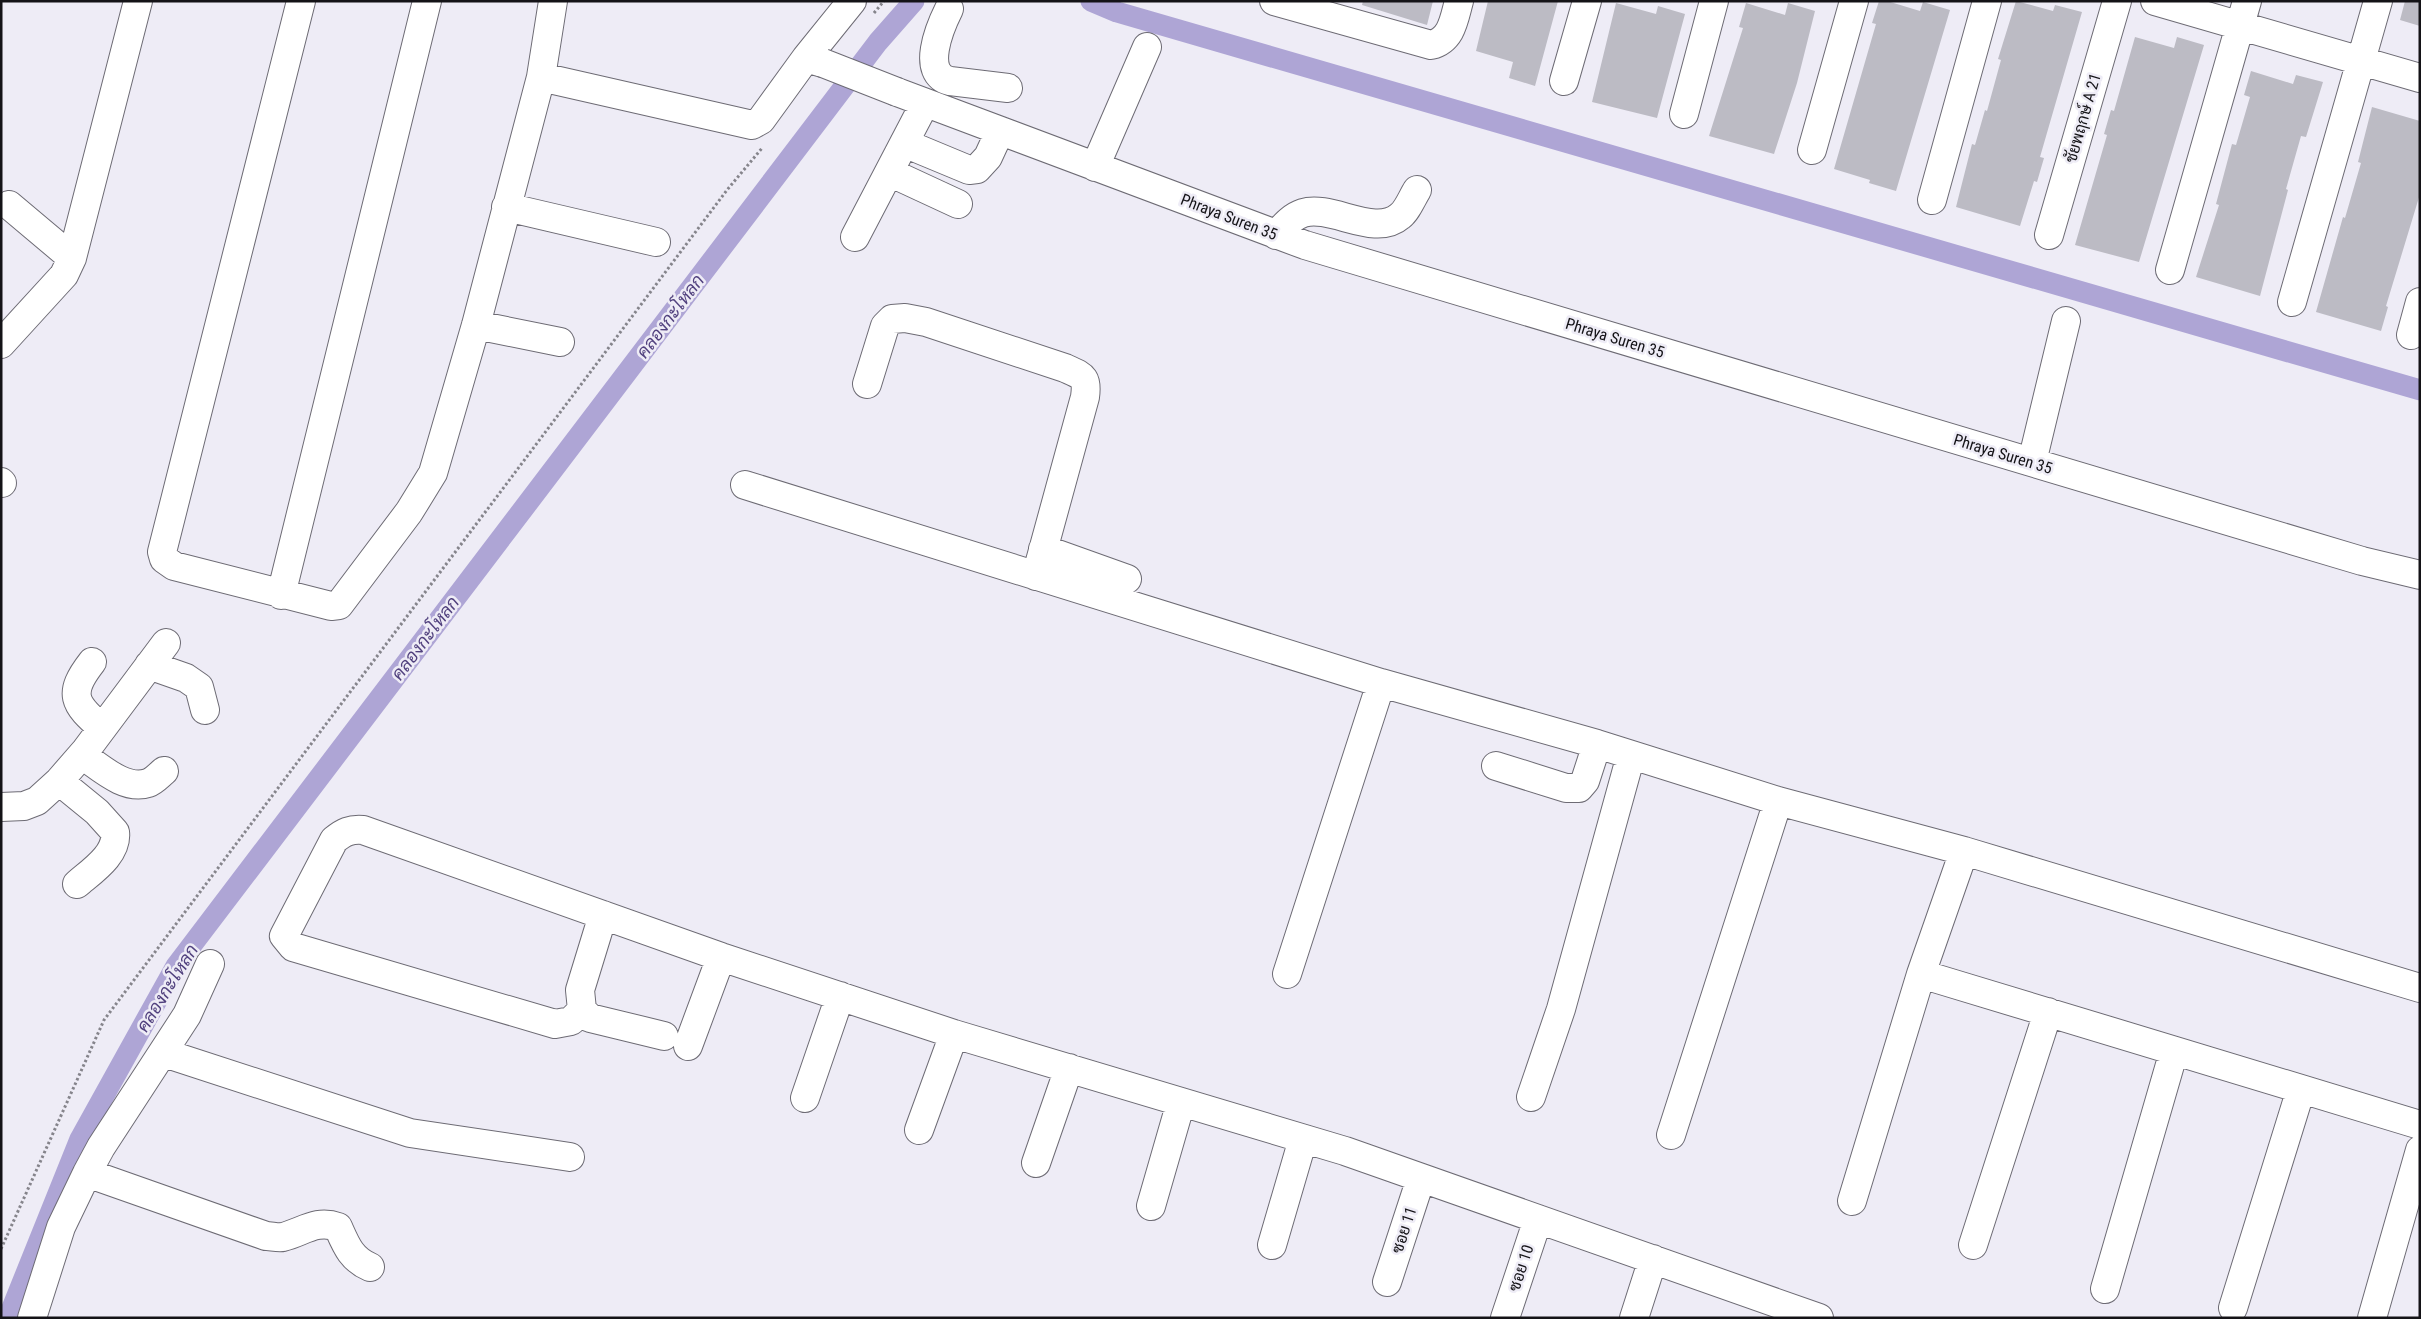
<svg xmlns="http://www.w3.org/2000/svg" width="2421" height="1319" font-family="'Roboto Condensed',Sarabun,sans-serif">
<rect width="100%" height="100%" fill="#eeecf6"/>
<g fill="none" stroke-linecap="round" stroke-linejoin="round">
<path stroke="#aea5d5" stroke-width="21" d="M1091,1L1117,12L2420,390
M8,1318L80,1139L176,966L878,42L914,1"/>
</g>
<path fill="#bcbbc4" d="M1363,1H1433L1427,25L1362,5Z
M1488,1H1558L1535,86L1509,78L1513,62L1476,51Z
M1879,1H1887L1920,11L1923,2L1950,10L1896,191L1869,183L1870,180L1834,169L1876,24L1872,23Z
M2016,1L2053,11L2055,5L2082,12L2040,157L2044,158L2037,182L2034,181L2020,226L1956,207L1972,144L1975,145L1985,110L1987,111L2001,60L1998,59Z
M2405,1H2420V26L2400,20Z
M1616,3L1656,14L1658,6L1685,14L1657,118L1592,102Z
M1746,3L1785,15L1788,3L1815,11L1797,83L1774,154L1709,136L1743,28L1739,27Z
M2135,37L2174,48L2177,37L2204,45L2139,262L2075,245L2107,135L2104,134L2111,110L2114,111Z
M2251,71L2293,84L2296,75L2323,82L2306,137L2301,136L2286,189L2288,190L2260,296L2196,277L2219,205L2216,204L2232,144L2236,145L2250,97L2244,95Z
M2372,107L2420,121V194L2386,306L2388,307L2381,331L2316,312L2343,217L2345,218L2361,163L2358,162Z"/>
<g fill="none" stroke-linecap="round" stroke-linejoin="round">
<g stroke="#6d6b74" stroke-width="30">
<path id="minor" d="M301,1L162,552L164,559L174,566L331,606L339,605L409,512L433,473L476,325L541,77L553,1
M1274,1L1431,45C1452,40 1454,19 1459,1
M2155,1L2420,78
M949,9C940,27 920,74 950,81L1008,88
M823,63L806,58L852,1
M541,77L752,125L761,120L806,58
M1564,81L1587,1
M897,92L1305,245L2362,561L2420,575
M1684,114L1714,1
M904,143L969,170L977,169L988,157L1000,131
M1812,150L1854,1
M1095,167L1147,47
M889,172L958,204
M1932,200L1987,1
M9,205L72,258
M506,207L656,242
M1276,235C1284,226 1291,217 1303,213C1331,204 1375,238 1400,216C1407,211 1412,198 1417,190
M2049,235L2117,1
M855,237L925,103
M2170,270L2247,1
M2292,302L2378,1
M476,325L560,342
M2411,335L2420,302
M1,344L64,275L72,258L138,1
M867,384L885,326L892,319L905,318L926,322L1065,368C1082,376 1088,376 1085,397L1036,576
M2032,462L2066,321
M1,482L2,483
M745,485L1381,683L1597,744L1778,801L1964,851L2420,988
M1043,549L1127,579
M281,595L427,1
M92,662C67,694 74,704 102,728
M149,665L186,678L199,687L205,710
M82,755C100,767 125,791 148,783C154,781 159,775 164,771
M1496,766L1566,788H1579L1585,781L1597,744
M59,781L97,812L115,832C118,854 92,871 77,884
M1,807L24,806L37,801L59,781L86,750L166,643
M603,915L580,990L582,1010L590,1018L664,1036
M1287,974L1381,683
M1921,974L2420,1125
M582,1010L571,1021L555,1024L293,947L284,936L334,840C344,832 350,829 363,830L721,957
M688,1046L721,957L954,1034L1345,1151L1819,1318
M164,1053L410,1133L570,1157
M1531,1097L1561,1009L1631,755
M805,1098L840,996
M919,1130L954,1034
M1671,1135L1778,801
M1036,1163L1069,1068
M87,1173L266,1236C271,1236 278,1238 283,1237C303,1232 316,1219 338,1227C346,1245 351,1259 370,1267
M1852,1201L1921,974L1964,851
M1151,1206L1181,1102
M1272,1245L1303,1139
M1973,1245L2048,1012
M1387,1282L1421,1178
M2105,1289L2174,1051
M2233,1308L2301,1089
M32,1318L61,1227L87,1173L101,1147L187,1015L210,964
M1505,1318L1538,1219
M1634,1318L1653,1259
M2372,1318L2420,1150"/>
</g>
<path stroke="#85848b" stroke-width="3" stroke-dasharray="2.5 2.5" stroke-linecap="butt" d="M874,13L884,1
M1,1249L104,1020L727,190L763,147"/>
<use href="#minor" stroke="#fff" stroke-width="28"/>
<g stroke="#6d6b74" stroke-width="30" stroke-linecap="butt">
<path id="minor-bridge" d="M823,63L897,92"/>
</g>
<use href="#minor-bridge" stroke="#fff" stroke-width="28"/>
</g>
<g text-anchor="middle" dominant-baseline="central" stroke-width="5" stroke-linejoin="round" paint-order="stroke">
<g font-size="16" fill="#141317" stroke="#eeecf6">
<text transform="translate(2083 118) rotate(-74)">ชัยพฤกษ์ A 21</text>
<text transform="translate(1229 217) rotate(21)">Phraya Suren 35</text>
<text transform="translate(1615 338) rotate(17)">Phraya Suren 35</text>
<text transform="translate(2003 454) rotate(17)">Phraya Suren 35</text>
<text transform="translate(1404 1230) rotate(-72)">ซอย 11</text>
<text transform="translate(1521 1268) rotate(-72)">ซอย 10</text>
</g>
<g font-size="18" font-style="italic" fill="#51417e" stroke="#eeecf6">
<text transform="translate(670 316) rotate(-53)">คลองกะโหลก</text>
<text transform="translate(425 638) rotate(-53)">คลองกะโหลก</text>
<text transform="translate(167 988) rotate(-58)">คลองกะโหลก</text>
</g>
</g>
<rect width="2421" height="1319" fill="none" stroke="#141317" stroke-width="5"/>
</svg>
